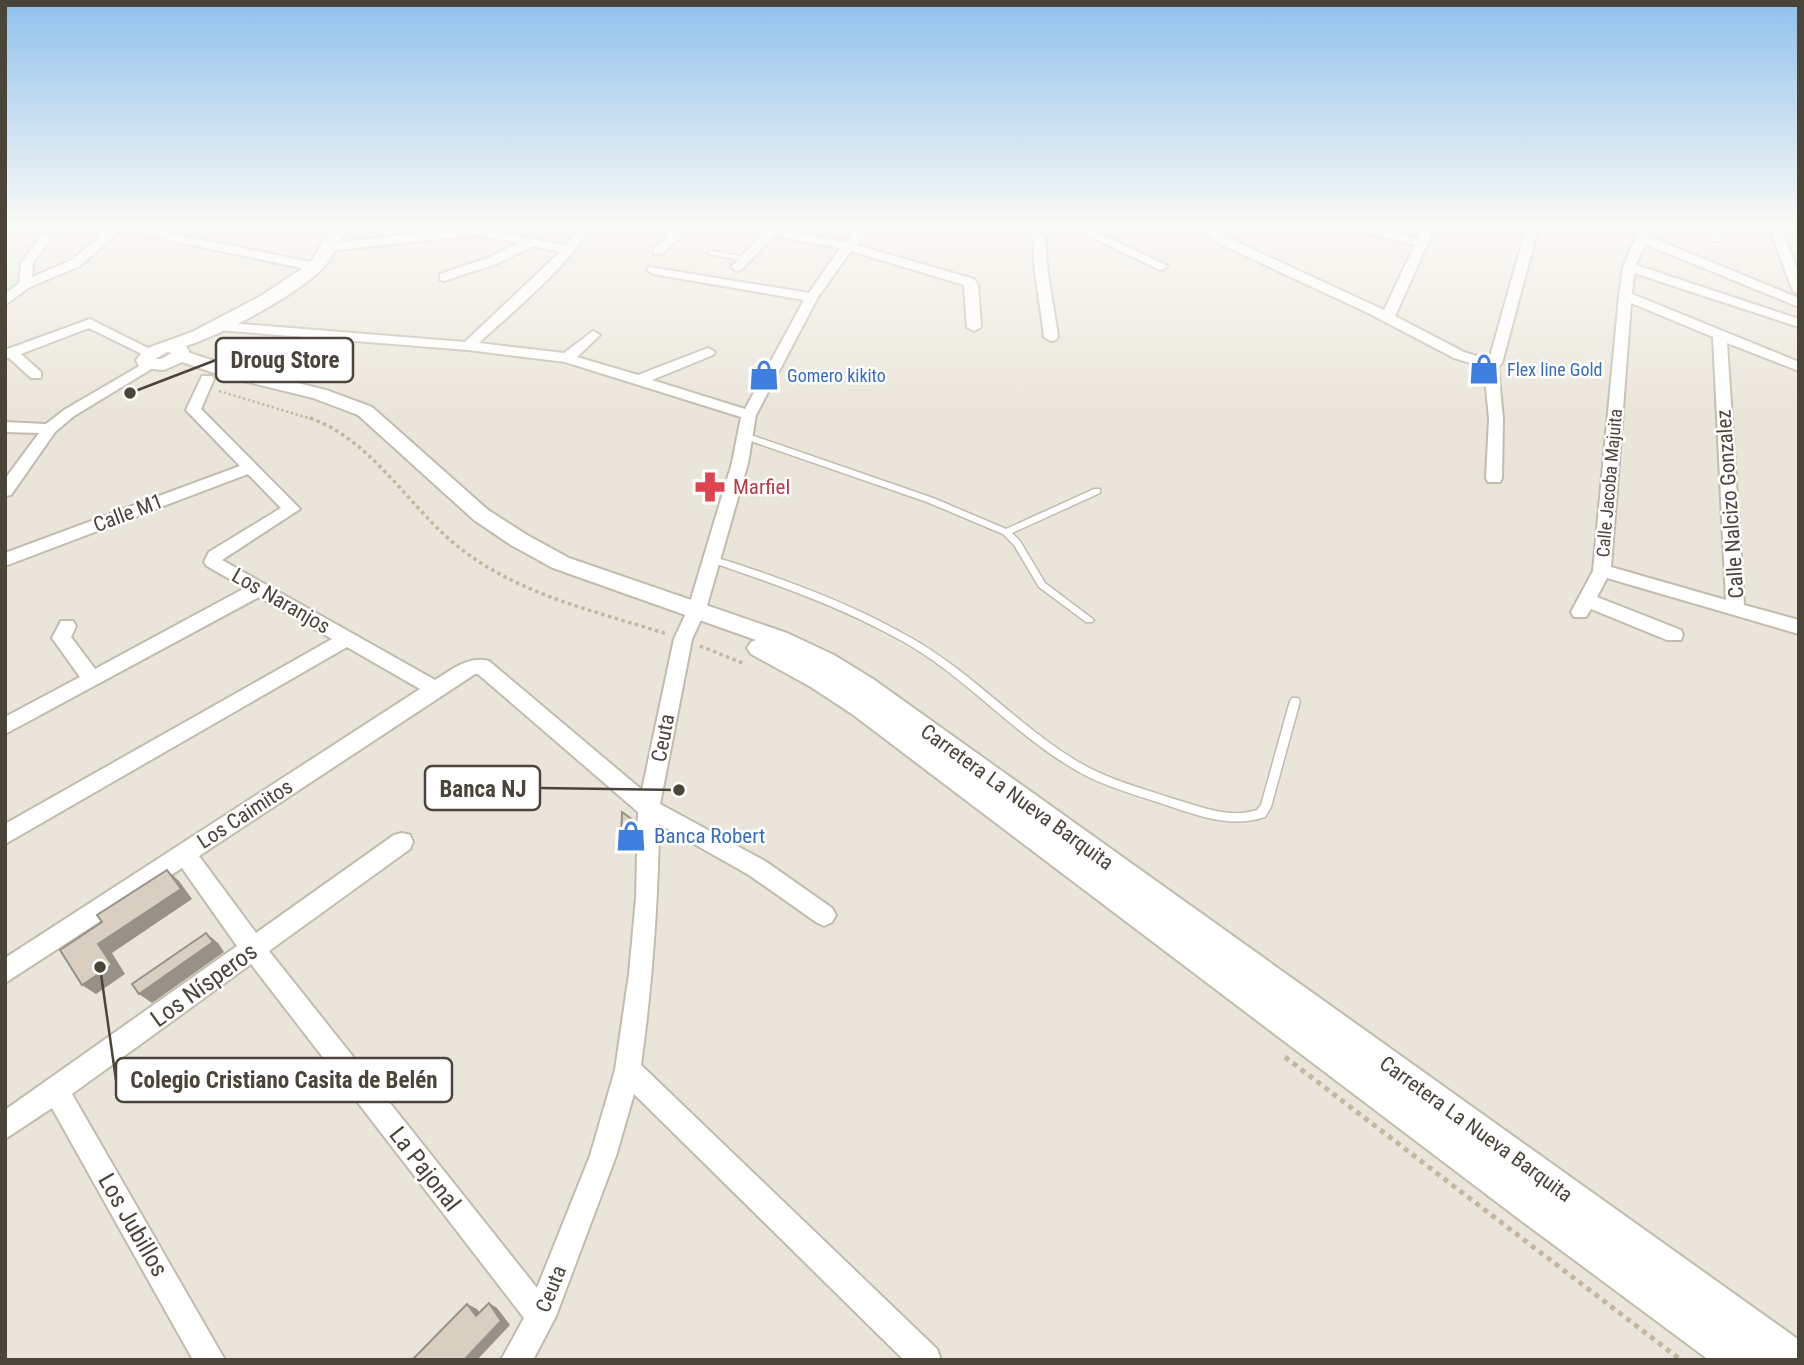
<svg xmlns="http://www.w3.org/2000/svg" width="1804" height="1365" font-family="'Roboto Condensed',sans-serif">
<rect width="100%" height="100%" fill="#f6f3ec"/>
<path fill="#eae5da" d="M5,225H1799V1360H5Z"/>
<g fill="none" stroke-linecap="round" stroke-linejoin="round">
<g stroke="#c2bbae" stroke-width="3">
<path id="service" d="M711,251L745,257L748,259L745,261L709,254L708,253Z
M742,434H748L933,498L1006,529L1094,489H1100V493L1012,533L1020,541L1045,583L1094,620L1092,622H1086L1039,587L1014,545L1003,534L927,502L742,438Z
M711,556C780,577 851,603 913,639C972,673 1018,725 1075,760C1106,779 1141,788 1174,799C1201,807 1229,819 1257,810L1261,805L1290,701L1292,698H1298L1300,701L1271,807L1265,817C1232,828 1203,817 1172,807C1137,795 1100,786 1069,766C1010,730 964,676 904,642C842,607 775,584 708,561L707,559L708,557Z"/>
</g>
<g stroke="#c2bbae" stroke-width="4">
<path id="minor" d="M113,225H132L315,263L321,267L315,271L121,230L80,266L30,287L5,305V294L19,283L21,263L41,235L51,238L33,263L32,277L72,260Z
M465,225H477L480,228L566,246L575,234L577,225H589C583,254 503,320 479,343L564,353L593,331L600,335L577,357L638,375L708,348L715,352L713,355L652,380L745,409L804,300L653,274L647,270L649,267L809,293L840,248L774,236L741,270L737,271L731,267L763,234L729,225H755L845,242L863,225H876L856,245L974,279L978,285L981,327L974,331L967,327L964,285L851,251L818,297L756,415L748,463L706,609L692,639L660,804L765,861L832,908L836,915L832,922L824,926L816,922L749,875L659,824C658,906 652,985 641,1065L937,1349L941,1360H904L634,1094L616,1156L556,1316L533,1360H501L524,1318L251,964L72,1094L225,1360H193L52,1108L5,1139V1110L237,946L182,868L5,983V958L420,689L347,647L5,844V824L332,639L259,597L5,734V717L80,677L52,638L61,621H73L76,626L71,637L95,669L245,588L207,566L204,562L209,552L281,508L248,474L5,566V553L240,466L186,410L202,376H212L214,379L201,409L300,509L222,560L435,680C451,670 469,655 489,661L642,790L674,639L688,609L732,463L741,417L565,362L468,350L217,330L210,326L217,322L465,342L560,252L533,246L496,264L444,281L440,280V274L488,258L519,243L476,235L329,251L323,247L329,243L467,228ZM475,674H478L638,812L636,898L629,974L615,1070L590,1156L537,1288L269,951L410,849L413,842L410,835L402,833L394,835L256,933L199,856Z
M679,225H692L662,254H654V248Z
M947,225H968L978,230L972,234Z
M1022,225H1035L1046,239C1045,272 1054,304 1058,337L1056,340L1051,341L1044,337C1041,304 1032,272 1034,239Z
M1065,225H1081L1168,266L1162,270L1158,269Z
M1204,225H1216L1215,229L1222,235L1384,310L1415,245L1335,225H1358L1418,238L1424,225H1436L1395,316L1464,352L1489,360L1527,225H1539L1502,363L1498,367L1503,419L1502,478L1500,482H1488L1486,478L1489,419L1484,367L1454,358L1368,313L1214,241L1203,230Z
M1637,225H1649L1648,236L1799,298V307L1645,244L1636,265L1799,319V327L1634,273L1632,294L1799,362V371L1727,343L1744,605L1799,620V634L1607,578L1597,597L1681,630L1683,635L1681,640H1667L1591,609L1586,617H1574L1571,612L1593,571L1619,296L1623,267L1636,238ZM1631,303L1713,337L1726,600L1611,567Z
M1709,225H1721V241H1713Z
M1768,225H1780L1799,274V295L1793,291Z
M90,319L158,353L151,357L146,356L89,328L21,354L41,372V378H31L9,358L5,359V350Z
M148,361L155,365L153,368L74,416L55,432L11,495L5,496V479L39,433L5,432V422L46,424L64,410Z"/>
</g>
<g stroke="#c2bbae" stroke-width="4">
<path id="tertiary" d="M334,225H349C340,239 332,260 320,271C289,299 225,333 186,346L190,353L233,367L326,390L372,407L488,510L527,535L569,558L787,633L834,655L873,679L1799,1340V1360H1709L1511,1213L852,714L811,687L751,654L747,648L751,642L756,640L553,568L511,545L474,520L358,415L313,398L220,375L182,362L164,370L140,368L136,360L145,349L192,332L259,297L309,264ZM167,352L172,353L161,359H155Z"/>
</g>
<path stroke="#c4b79f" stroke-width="2.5" stroke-dasharray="2.5 2.5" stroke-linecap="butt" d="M219,391L315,420"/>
<path stroke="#c4b79f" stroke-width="3.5" stroke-dasharray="3.5 3.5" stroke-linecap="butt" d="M310,418C369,439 404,499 449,539C510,593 592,610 667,634
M700,646L745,664"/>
<path stroke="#c4b79f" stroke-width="5" stroke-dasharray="5 5" stroke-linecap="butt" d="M1285,1057L1681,1360"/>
<use href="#service" fill="#fff" fill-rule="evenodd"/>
<use href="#minor" fill="#fff" fill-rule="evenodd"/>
<use href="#tertiary" fill="#fff" fill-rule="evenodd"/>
</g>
<path fill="#bab2a6" d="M635,826V844L623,846L621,841Z"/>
<path fill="#979187" d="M633,820L635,826V844L633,839Z
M167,870L179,881L192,899L112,953L125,974L96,994L82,985L98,944Z
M206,933L218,943L224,952L152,1003L139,994Z
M489,1303L497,1308L510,1325L477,1360H464Z
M467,1304L477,1309L485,1320L476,1316Z"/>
<path fill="#d8cfc1" stroke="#979187" stroke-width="2" d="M622,812L633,820V839L621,841Z
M167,870L181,889L98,944L112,965L82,985L60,950L102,922L97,915Z
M206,933L213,942L139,994L132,984Z
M489,1303L501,1321L464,1360H412L467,1304L476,1316Z"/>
<linearGradient id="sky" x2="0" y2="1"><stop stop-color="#8fc1ec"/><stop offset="0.54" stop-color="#fbfaf6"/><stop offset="1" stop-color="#fbfaf6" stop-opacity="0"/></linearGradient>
<rect width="1804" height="416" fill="url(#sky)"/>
<defs>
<g id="shop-bare" transform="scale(2.415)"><path d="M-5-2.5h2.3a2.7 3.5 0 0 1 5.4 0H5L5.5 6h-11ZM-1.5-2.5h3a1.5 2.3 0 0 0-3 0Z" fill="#3f7fe0" stroke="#fff" stroke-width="2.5" paint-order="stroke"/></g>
<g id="pharmacy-bare" transform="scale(2.415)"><path d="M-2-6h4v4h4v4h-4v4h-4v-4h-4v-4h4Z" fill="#e0444e" stroke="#fff" stroke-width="2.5" paint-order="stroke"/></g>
</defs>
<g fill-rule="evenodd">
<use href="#shop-bare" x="1484" y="369"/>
<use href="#shop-bare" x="764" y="375"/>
<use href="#pharmacy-bare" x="710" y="487"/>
<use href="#shop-bare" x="631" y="836"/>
</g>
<g text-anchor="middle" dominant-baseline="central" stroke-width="5" stroke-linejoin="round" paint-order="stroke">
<g font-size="18" fill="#366cbe" stroke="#fff" text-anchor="start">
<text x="1507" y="369">Flex line Gold</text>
<text x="787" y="375">Gomero kikito</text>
</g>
<g font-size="18" fill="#4b4439" stroke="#fff">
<text transform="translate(1609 483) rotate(-85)">Calle Jacoba Majuita</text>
</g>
<g font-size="21" fill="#be3a42" stroke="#fff" text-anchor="start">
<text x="733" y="487">Marfiel</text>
</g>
<g font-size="21" fill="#4b4439" stroke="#fff">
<text transform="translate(1730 504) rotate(-94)">Calle Nalcizo Gonzalez</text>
<text transform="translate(128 513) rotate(-21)">Calle M1</text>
<text transform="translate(281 601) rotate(30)">Los Naranjos</text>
<text transform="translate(663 738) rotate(-79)">Ceuta</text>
<text transform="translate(1017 797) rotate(36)">Carretera La Nueva Barquita</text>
<text transform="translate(245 814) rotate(-33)">Los Caimitos</text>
<text transform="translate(1476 1129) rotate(36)">Carretera La Nueva Barquita</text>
<text transform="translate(551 1289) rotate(-68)">Ceuta</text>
</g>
<g font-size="21" fill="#366cbe" stroke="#fff" text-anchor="start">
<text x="654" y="836">Banca Robert</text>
</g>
<g font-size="24" fill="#4b4439" stroke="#fff">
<text transform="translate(204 985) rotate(-36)">Los Nísperos</text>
<text transform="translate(425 1169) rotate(52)">La Pajonal</text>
<text transform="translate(133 1225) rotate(60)">Los Jubillos</text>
</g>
</g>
<path fill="none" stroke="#4b4439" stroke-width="2.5" d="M130 393L216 360M679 790L540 788M100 967L116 1080"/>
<g fill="#4b4439" stroke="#fff" stroke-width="2.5">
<circle cx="130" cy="393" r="7"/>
<circle cx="679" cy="790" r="7"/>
<circle cx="100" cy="967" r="7"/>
</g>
<g fill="#fff" stroke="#4b4439" stroke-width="2.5">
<rect x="216" y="338" width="137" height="44" rx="7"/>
<rect x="425" y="766" width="115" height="44" rx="7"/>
<rect x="116" y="1058" width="336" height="44" rx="7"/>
</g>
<g font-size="23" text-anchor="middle" font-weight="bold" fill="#4b4439">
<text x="285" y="368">Droug Store</text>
<text x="483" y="797">Banca NJ</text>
<text x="284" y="1088">Colegio Cristiano Casita de Belén</text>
</g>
<rect width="1804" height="1365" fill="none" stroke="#4b4439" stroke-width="14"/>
</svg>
